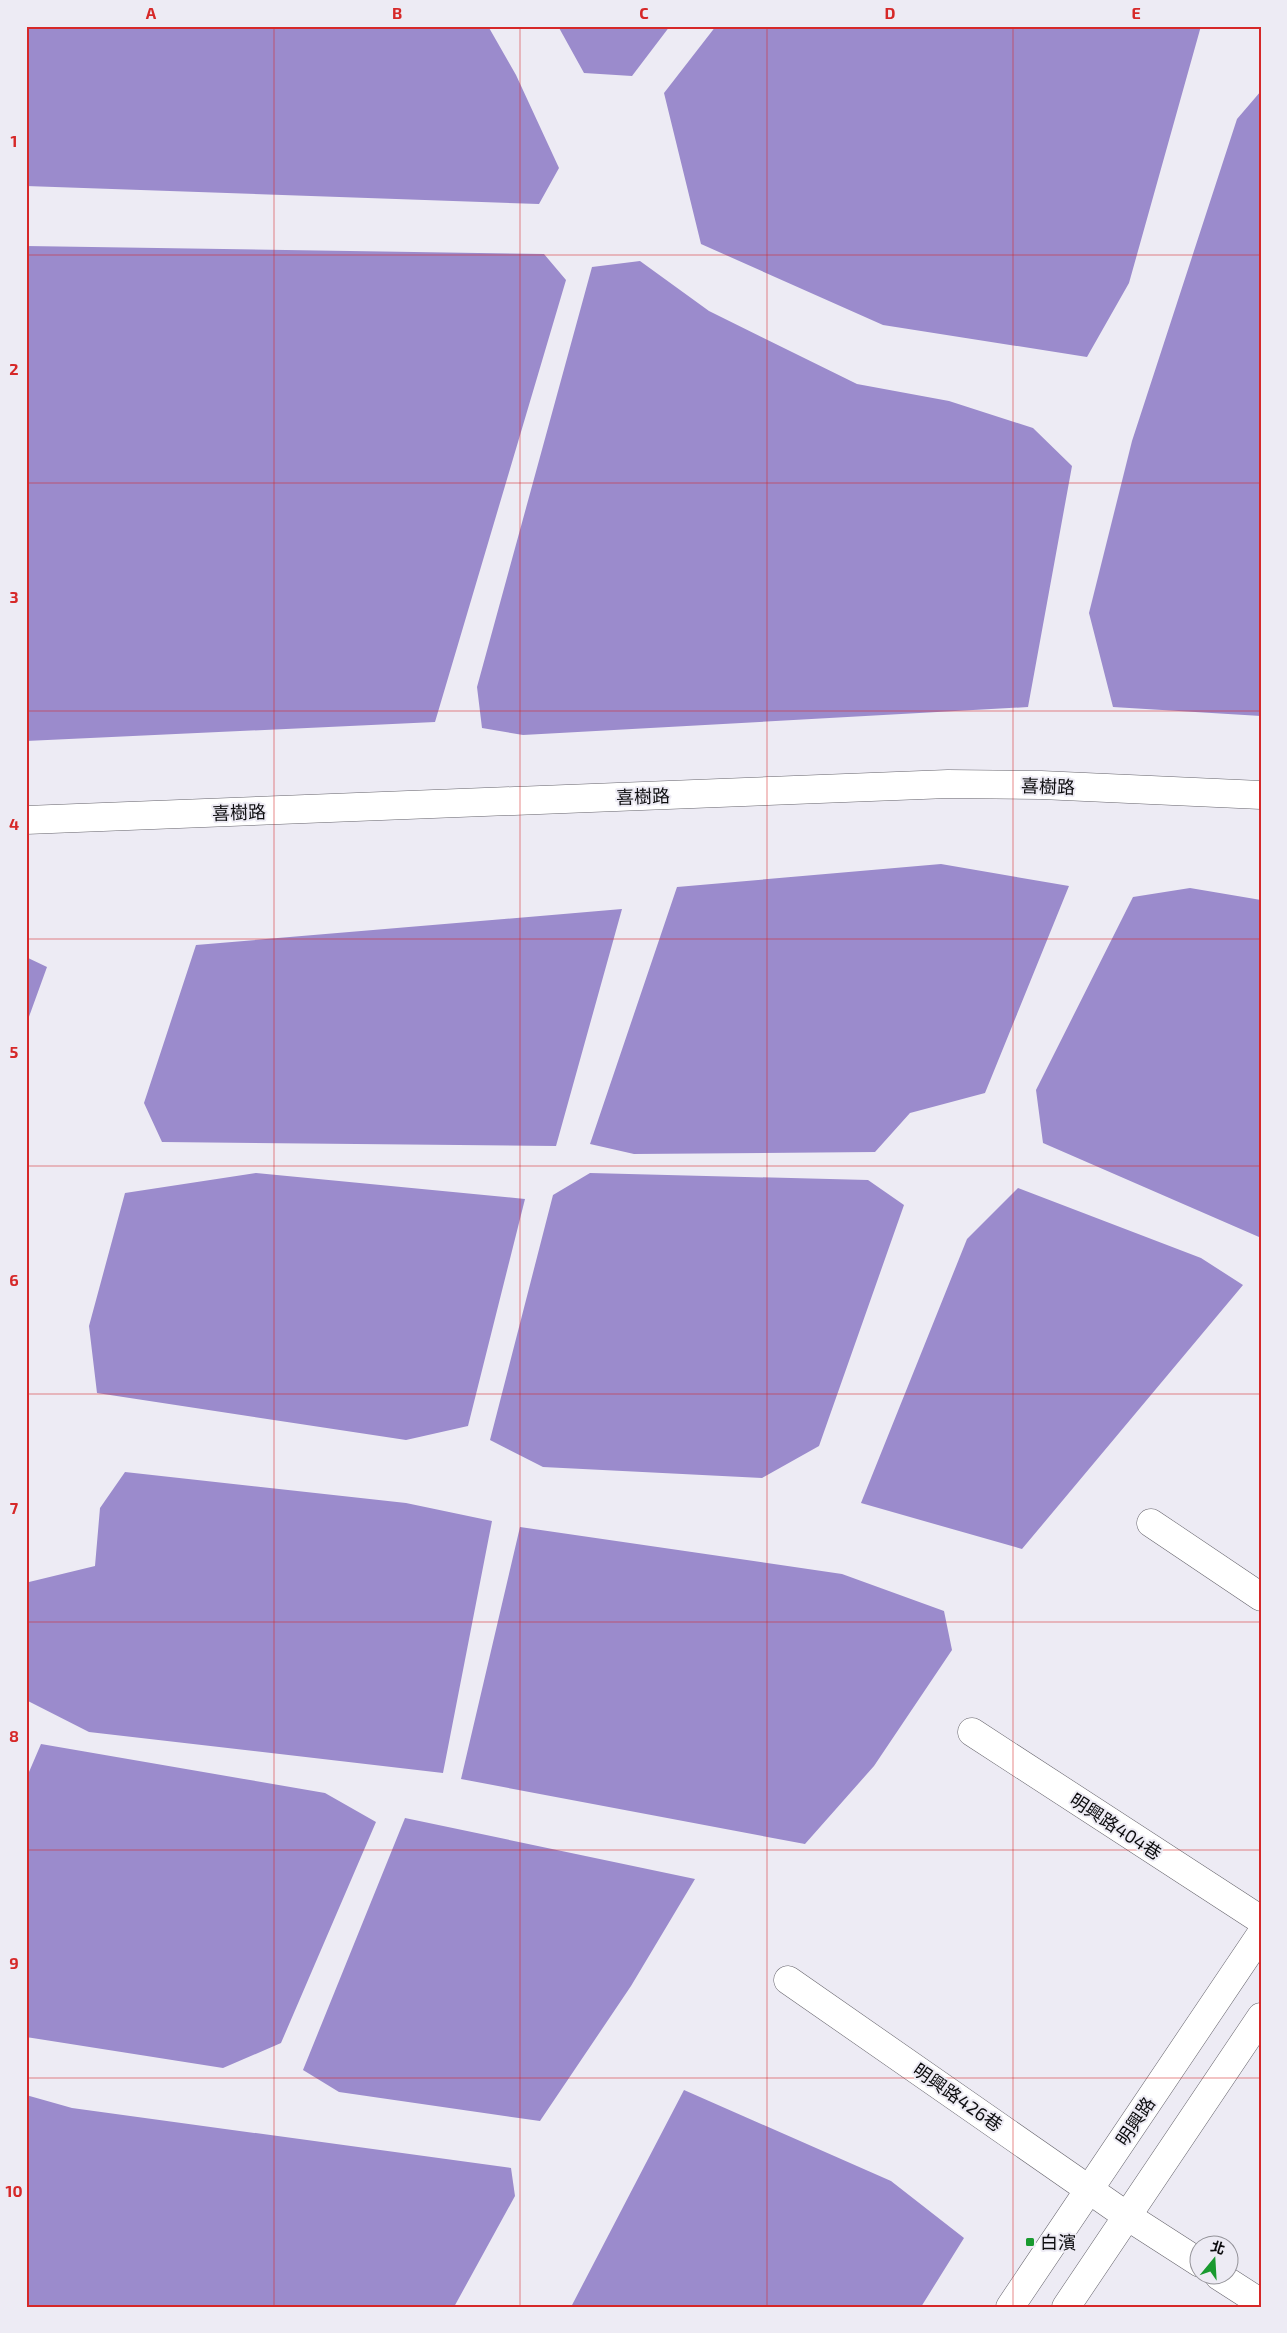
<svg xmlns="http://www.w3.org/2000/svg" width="1287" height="2333" font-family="'Exo 2','Noto Sans TC',sans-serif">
<rect width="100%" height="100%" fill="#edebf4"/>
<path fill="#9b8bcc" d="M26,26H488L516,75L559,168L539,204L26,186Z
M558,26H670L632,76L584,73Z
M716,26H1201L1129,283L1087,357L883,325L701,244L664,93Z
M1261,91V716L1113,707L1089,613L1132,441L1237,119Z
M26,246L544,254L566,280L435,722L26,741Z
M640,261L709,311L857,384L949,401L1033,428L1072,466L1028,707L523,735L482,728L477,687L592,267Z
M941,864L1069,886L985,1093L910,1113L875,1152L634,1154L590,1144L677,887Z
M1190,888L1261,900V1236L1259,1237L1043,1143L1036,1090L1133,897Z
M622,909L556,1146L162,1142L144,1103L196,945Z
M26,957L47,967L26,1025Z
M256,1173L525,1199L468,1426L406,1440L97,1393L89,1326L125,1193Z
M590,1173L868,1180L904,1205L819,1446L762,1478L543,1467L490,1440L553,1195Z
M1018,1188L1201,1258L1243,1285L1022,1549L861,1503L967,1239Z
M125,1472L406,1503L492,1521L443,1773L89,1732L26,1700V1585L29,1582L95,1566L100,1508Z
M520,1527L842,1574L944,1611L952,1650L874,1766L805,1844L461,1779Z
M41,1744L325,1793L376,1822L281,2043L223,2068L26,2037V1779Z
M405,1818L695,1879L631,1986L540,2121L339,2092L303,2070Z
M684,2090L891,2181L964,2238L921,2307H571Z
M26,2095L72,2108L511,2168L515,2196L454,2307H26Z"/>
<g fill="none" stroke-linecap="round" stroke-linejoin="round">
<g stroke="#66646c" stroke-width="29">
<path id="minor" d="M26,820L948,784L1041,785L1261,795
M1151,1523L1261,1597
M972,1732L1261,1920
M788,1980L1127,2216L1200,2263
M1219,2276L1261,2303"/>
</g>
<g stroke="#66646c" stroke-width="29">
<path id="major" d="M1010,2307L1261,1934
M1066,2307L1261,2017"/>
</g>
<use href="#minor" stroke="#fff" stroke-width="28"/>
<use href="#major" stroke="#fff" stroke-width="28"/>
</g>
<path fill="none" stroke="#d62828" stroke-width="1" stroke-opacity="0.55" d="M274,26V2307M520,26V2307M767,26V2307M1013,26V2307M26,255H1261M26,483H1261M26,711H1261M26,939H1261M26,1166H1261M26,1394H1261M26,1622H1261M26,1850H1261M26,2078H1261"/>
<rect fill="#199a2f" stroke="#edebf4" stroke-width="2" x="1025" y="2237" width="10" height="10" rx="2.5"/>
<g text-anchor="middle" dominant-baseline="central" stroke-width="4" stroke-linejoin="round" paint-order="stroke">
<g font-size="18" fill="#0d0d0f" stroke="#edebf4">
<text transform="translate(1048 786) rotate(2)">喜樹路</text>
<text transform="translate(643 796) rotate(-2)">喜樹路</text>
<text transform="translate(239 812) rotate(-2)">喜樹路</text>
<text transform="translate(1116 1826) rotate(33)">明興路404巷</text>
<text transform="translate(958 2097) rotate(35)">明興路426巷</text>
<text transform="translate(1135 2121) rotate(-56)">明興路</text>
</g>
<g font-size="18" fill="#0d0d0f" stroke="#edebf4" text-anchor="start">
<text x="1040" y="2242">白濱</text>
</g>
</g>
<rect width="1287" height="2333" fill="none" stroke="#edebf4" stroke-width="55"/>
<g transform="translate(1214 2260) rotate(18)"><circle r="24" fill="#edebf4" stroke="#939298"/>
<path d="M0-4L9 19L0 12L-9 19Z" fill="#199a2f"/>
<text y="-8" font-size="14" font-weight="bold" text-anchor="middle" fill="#0d0d0f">北</text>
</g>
<rect x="28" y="28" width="1232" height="2278" fill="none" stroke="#d62828" stroke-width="2"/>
<g font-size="16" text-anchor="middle" font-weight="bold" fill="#d62828">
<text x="151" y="19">A</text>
<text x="397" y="19">B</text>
<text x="644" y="19">C</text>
<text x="890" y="19">D</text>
<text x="1136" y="19">E</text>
<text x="14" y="147">1</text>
<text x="14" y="375">2</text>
<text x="14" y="603">3</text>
<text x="14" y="830">4</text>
<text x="14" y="1058">5</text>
<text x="14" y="1286">6</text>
<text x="14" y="1514">7</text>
<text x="14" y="1742">8</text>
<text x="14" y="1969">9</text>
<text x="14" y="2197">10</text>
</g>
</svg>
